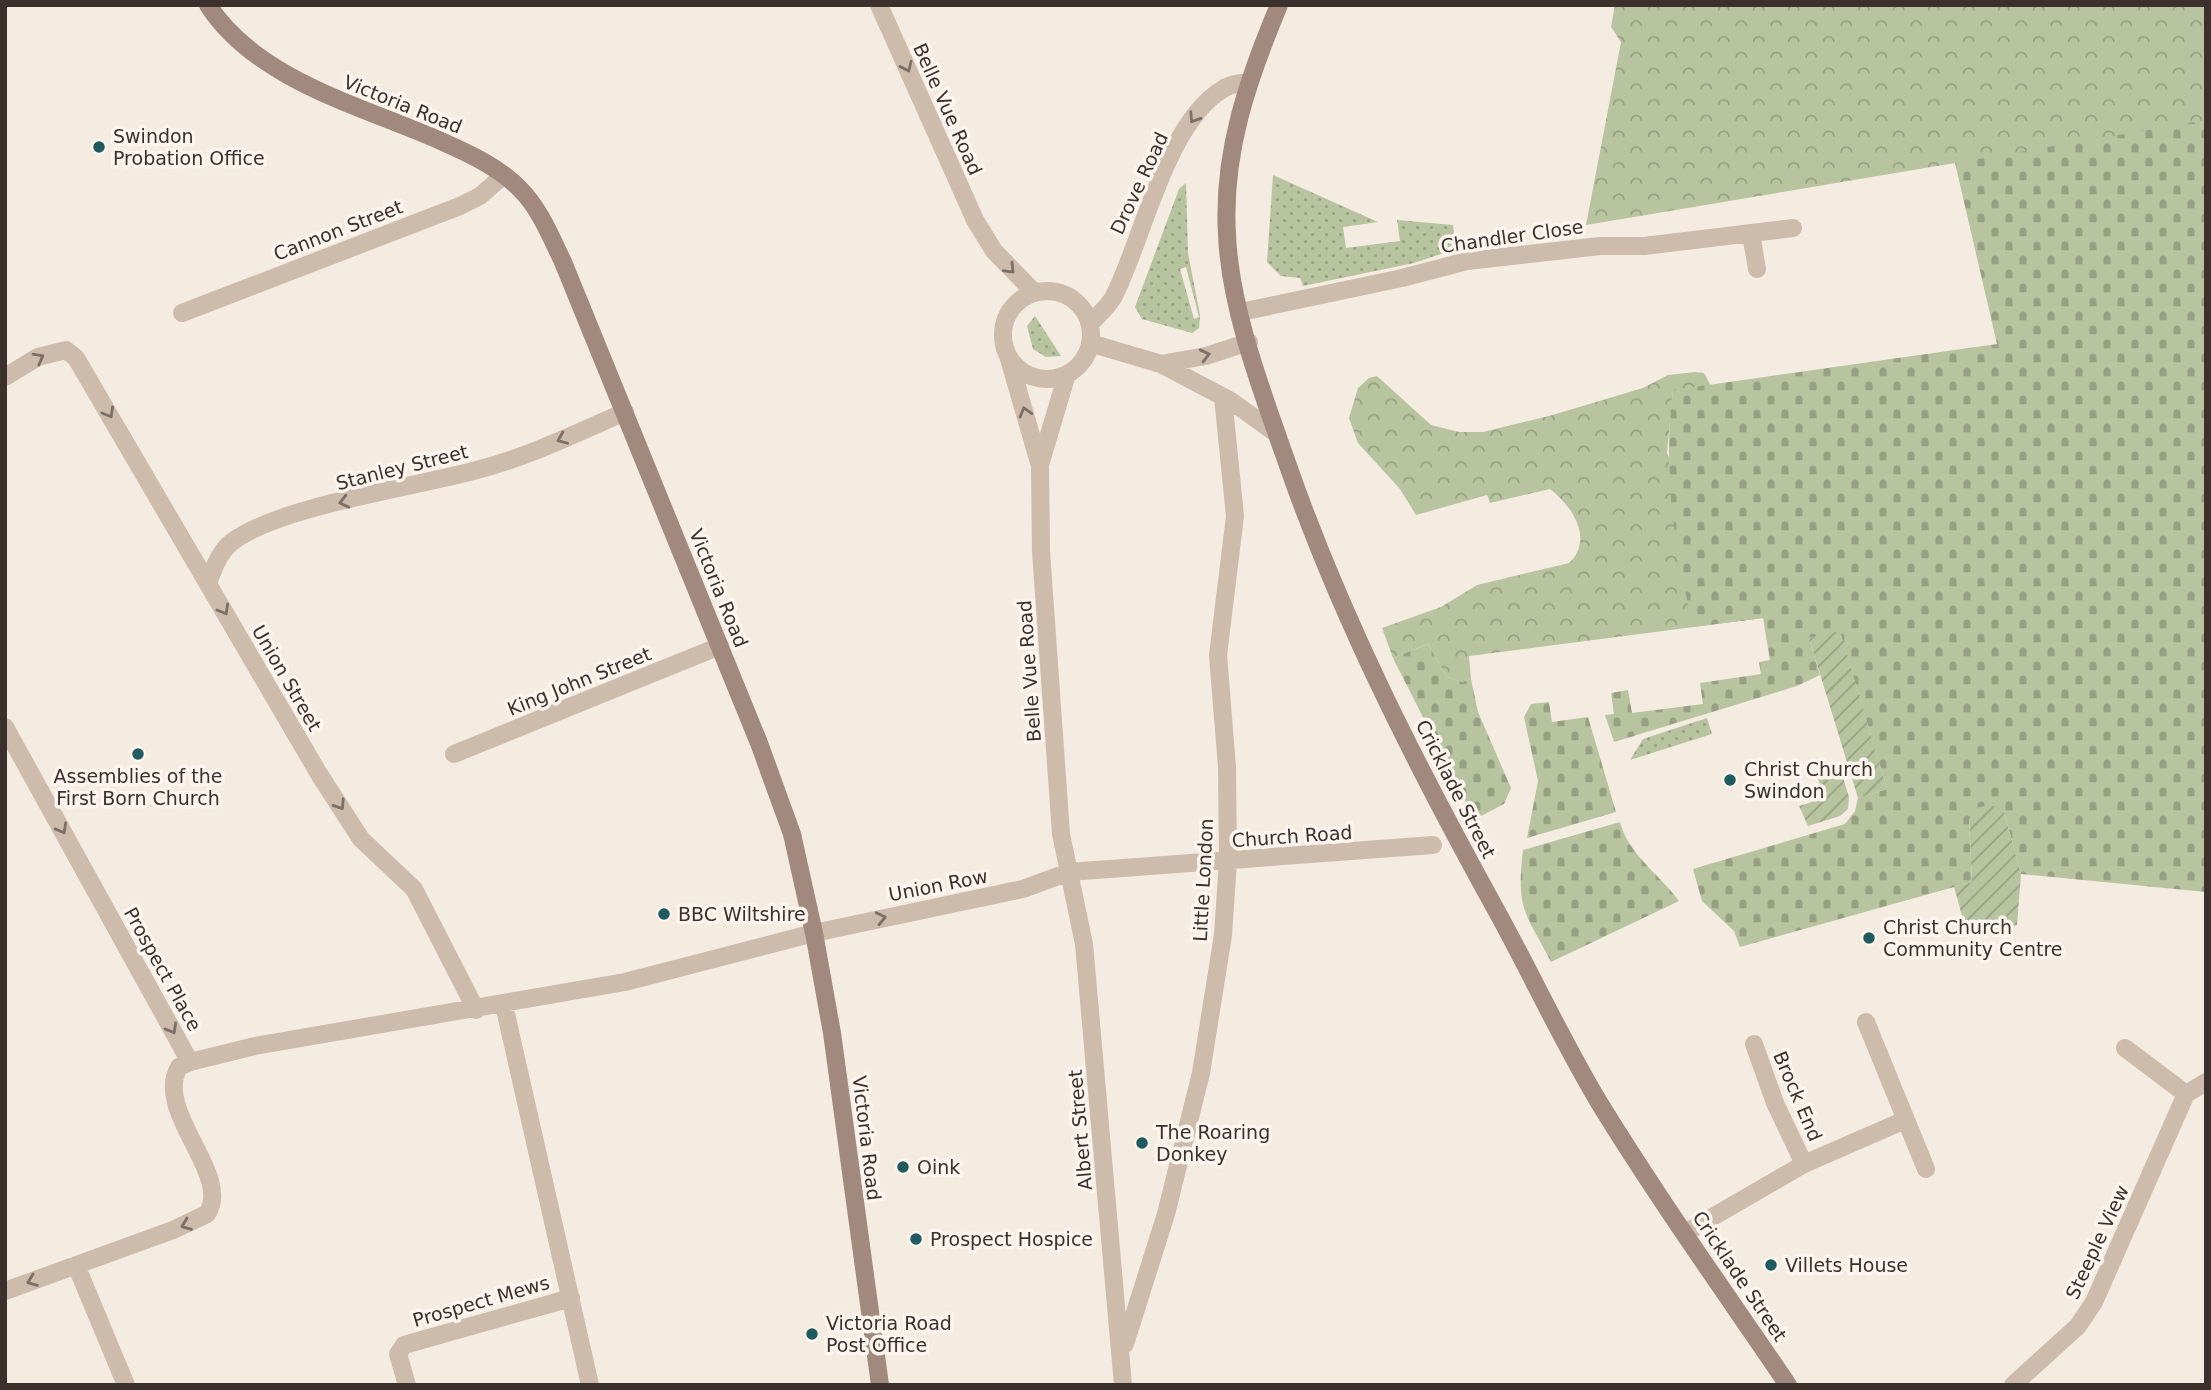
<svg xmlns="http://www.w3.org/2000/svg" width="2211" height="1390" font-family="'DejaVu Sans',sans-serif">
<defs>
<pattern id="grass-dots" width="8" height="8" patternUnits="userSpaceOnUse" patternTransform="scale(1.75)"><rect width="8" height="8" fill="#b8c4a0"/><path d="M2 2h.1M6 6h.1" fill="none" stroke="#97a083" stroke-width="1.8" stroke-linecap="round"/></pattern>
<pattern id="forest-crowns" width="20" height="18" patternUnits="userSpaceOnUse" patternTransform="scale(1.75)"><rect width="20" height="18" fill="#b8c4a0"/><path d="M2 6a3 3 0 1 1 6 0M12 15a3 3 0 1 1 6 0" fill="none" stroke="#97a083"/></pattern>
<pattern id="cemetery-stones" width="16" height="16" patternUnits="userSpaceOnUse" patternTransform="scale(1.75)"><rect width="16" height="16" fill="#b8c4a0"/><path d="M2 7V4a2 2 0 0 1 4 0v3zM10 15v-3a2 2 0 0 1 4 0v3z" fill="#97a083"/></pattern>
<pattern id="garden-furrows" width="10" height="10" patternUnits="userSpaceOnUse" patternTransform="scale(1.75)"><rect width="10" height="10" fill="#b8c4a0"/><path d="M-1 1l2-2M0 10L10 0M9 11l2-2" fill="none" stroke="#97a083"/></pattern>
</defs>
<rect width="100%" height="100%" fill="#f4ebe1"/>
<path fill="url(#grass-dots)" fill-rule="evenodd" d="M1273,175L1378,222L1343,227L1346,248L1400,241L1397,220L1453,225L1456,249L1414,263L1303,286L1300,278L1281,276L1267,262Z
M1186,183L1188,253L1200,315L1199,328L1192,333L1142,319L1135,307L1179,189ZM1186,267L1199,317L1194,319L1180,269Z
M1035,316L1061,356L1046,357L1033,349L1027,326Z
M1707,718L1712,734L1630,760L1643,739Z"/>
<path fill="url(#forest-crowns)" d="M1615,5H2206V197L1955,163L1586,225L1621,42L1611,27Z
M1695,372L1704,373L1711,386L1673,391L1667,453L1720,577L1905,753L1763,618L1469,656L1471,679L1462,682L1447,677L1428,644L1393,658L1382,628L1441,607L1477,585L1569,563C1594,539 1573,507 1550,489L1490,503L1487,495L1416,515L1400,489L1358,443L1349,418L1358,388L1369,378L1377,376L1431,425L1459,432H1483L1549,416L1643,388L1668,375Z"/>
<path fill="url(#cemetery-stones)" d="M2206,120V892L2021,874L2004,812L1969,819L1972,882L1740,947L1734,931L1702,901L1693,869L1845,824L1855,811L1858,798L1887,789L1840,632L1809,638L1820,675L1797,686L1614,742L1605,715L1614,714L1611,693L1628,690L1632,713L1703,704L1700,683L1761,674L1759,662L1770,660L1763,618L1693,627C1675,548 1662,472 1673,390L1997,344L1955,163Z
M1428,644L1447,677L1462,682L1471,679L1478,712L1511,788L1504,804L1481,816L1468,806L1393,658Z
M1549,702L1552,722L1588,717L1616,812L1527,838L1538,781L1524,717L1531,704Z
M1620,822C1628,854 1660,875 1679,901L1551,962C1525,911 1516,911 1523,850Z"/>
<path fill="url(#garden-furrows)" d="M1840,631L1887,789L1858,798L1809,638Z
M1841,771L1849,797L1848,809L1840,816L1808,826L1799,806L1812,802L1822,790L1817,776Z
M1992,805L2004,812L2021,874L2017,925L1968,937L1954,887L1972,882L1969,819L1979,807Z"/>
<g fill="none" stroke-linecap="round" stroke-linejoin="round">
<path stroke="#cdbbac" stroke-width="18" d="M879,5L975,220L994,251L1034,292
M1751,234L1757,269
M1003 335a44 44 0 1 1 88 0a44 44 0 1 1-88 0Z
M1241,312L1402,278L1467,261L1600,246H1644L1793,228
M182,313L460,206L480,196L504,175
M1090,324C1098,315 1109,306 1114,296C1143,239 1166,123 1223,89C1230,84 1240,83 1249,82
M1090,343L1161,364L1231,401L1277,434
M1009,359L1040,466L1041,551L1061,834L1084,944L1123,1385
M1161,364L1206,356L1249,342
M5,377L38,357L66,350L76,358L319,774L361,839L414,889L476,1010
M1040,465L1067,374
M208,583C214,568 219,552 232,542C279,506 415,487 477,470C528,457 577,433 625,412
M5,727L190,1062
M454,754L720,646
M504,1005L590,1385
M1866,1022L1926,1169
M1754,1044L1775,1103L1804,1164
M2125,1048L2186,1094
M1685,1233L1804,1164L1905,1120
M76,1265L126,1385
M5,1291L173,1230L207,1214C233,1175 153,1111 179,1067L190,1062L255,1046L625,982L814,933L1023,889L1069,872L1433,845
M1125,1344L1166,1214L1201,1073L1223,935L1228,861L1227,767L1218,655L1235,516L1223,397
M407,1385L398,1354L404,1345L571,1298
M2013,1385L2078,1326L2094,1302L2186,1094L2206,1082"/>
<path stroke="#a18a7d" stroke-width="18" d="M208,5C257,81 365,107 443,142C470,154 500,168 520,189C540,209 551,237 563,262L759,743L792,834L814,933L832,1033L880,1385
M1279,5C1248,79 1222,153 1227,235C1230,307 1261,389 1285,457C1339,614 1415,763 1495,908C1531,973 1562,1041 1600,1104C1659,1200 1725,1292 1788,1385"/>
</g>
<defs><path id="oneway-chevron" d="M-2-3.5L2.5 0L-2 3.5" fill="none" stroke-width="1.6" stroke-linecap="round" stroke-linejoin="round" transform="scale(1.75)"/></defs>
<g stroke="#7d6f65">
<use href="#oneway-chevron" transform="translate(907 67) rotate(65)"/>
<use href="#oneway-chevron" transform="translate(1194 118) rotate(123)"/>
<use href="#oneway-chevron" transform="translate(1010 269) rotate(46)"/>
<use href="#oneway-chevron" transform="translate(1205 355) rotate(-14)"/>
<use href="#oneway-chevron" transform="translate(39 358) rotate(-28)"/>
<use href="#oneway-chevron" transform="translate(1025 412) rotate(-106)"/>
<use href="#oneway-chevron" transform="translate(109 413) rotate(60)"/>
<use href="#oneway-chevron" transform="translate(562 439) rotate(157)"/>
<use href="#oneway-chevron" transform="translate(344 502) rotate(166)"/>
<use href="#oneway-chevron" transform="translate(224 610) rotate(60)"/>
<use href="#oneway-chevron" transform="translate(340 805) rotate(57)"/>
<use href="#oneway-chevron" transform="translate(62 829) rotate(61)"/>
<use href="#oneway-chevron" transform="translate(881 918) rotate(-13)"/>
<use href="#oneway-chevron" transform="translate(172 1029) rotate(61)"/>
<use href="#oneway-chevron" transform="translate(186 1225) rotate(159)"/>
<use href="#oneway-chevron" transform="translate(32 1281) rotate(159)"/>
</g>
<g fill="#1f5a5e" stroke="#fbf5ee" stroke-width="2.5">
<circle cx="99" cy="147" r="7"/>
<circle cx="138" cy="754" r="7"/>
<circle cx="1730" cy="780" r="7"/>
<circle cx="664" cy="914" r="7"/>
<circle cx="1869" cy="938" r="7"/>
<circle cx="1142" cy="1143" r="7"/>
<circle cx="903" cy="1167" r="7"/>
<circle cx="916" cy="1239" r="7"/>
<circle cx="1771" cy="1265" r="7"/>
<circle cx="812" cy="1334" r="7"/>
</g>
<g text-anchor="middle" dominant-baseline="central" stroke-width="7" stroke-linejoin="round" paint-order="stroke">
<g font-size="19" fill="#3b302b" stroke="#fbf5ee">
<text transform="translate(403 104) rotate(22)">Victoria Road</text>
<text transform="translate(948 109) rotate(66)">Belle Vue Road</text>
<text transform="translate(1139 183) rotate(-65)">Drove Road</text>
<text transform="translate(338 230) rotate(-21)">Cannon Street</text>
<text transform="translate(1512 236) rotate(-8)">Chandler Close</text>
<text transform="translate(402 467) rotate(-14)">Stanley Street</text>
<text transform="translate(719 588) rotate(68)">Victoria Road</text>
<text transform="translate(1029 671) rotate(-94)">Belle Vue Road</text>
<text transform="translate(287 678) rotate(60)">Union Street</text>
<text transform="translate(579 681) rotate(-22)">King John Street</text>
<text transform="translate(1456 789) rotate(63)">Cricklade Street</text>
<text transform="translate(1292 836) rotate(-4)">Church Road</text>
<text transform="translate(1203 880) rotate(-87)">Little London</text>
<text transform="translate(938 885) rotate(-11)">Union Row</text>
<text transform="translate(163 969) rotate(61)">Prospect Place</text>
<text transform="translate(1798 1096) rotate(67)">Brock End</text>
<text transform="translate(1080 1130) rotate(-95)">Albert Street</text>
<text transform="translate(867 1138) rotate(83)">Victoria Road</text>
<text transform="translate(2097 1242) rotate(-65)">Steeple View</text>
<text transform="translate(1740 1276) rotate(56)">Cricklade Street</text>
<text transform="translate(481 1301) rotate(-16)">Prospect Mews</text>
</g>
<g font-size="19" fill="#3b302b" stroke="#fbf5ee" text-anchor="start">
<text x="113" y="136">Swindon<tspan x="113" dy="22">Probation Office</tspan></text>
<text x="1744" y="769">Christ Church<tspan x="1744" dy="22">Swindon</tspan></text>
<text x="138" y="776" text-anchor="middle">Assemblies of the<tspan x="138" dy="22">First Born Church</tspan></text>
<text x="678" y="914">BBC Wiltshire</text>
<text x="1883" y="927">Christ Church<tspan x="1883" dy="22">Community Centre</tspan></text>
<text x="1156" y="1132">The Roaring<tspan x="1156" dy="22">Donkey</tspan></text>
<text x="917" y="1167">Oink</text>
<text x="930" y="1239">Prospect Hospice</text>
<text x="1785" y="1265">Villets House</text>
<text x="826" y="1323">Victoria Road<tspan x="826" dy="22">Post Office</tspan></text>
</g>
</g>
<rect width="2211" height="1390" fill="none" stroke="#3b302b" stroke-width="14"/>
</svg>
